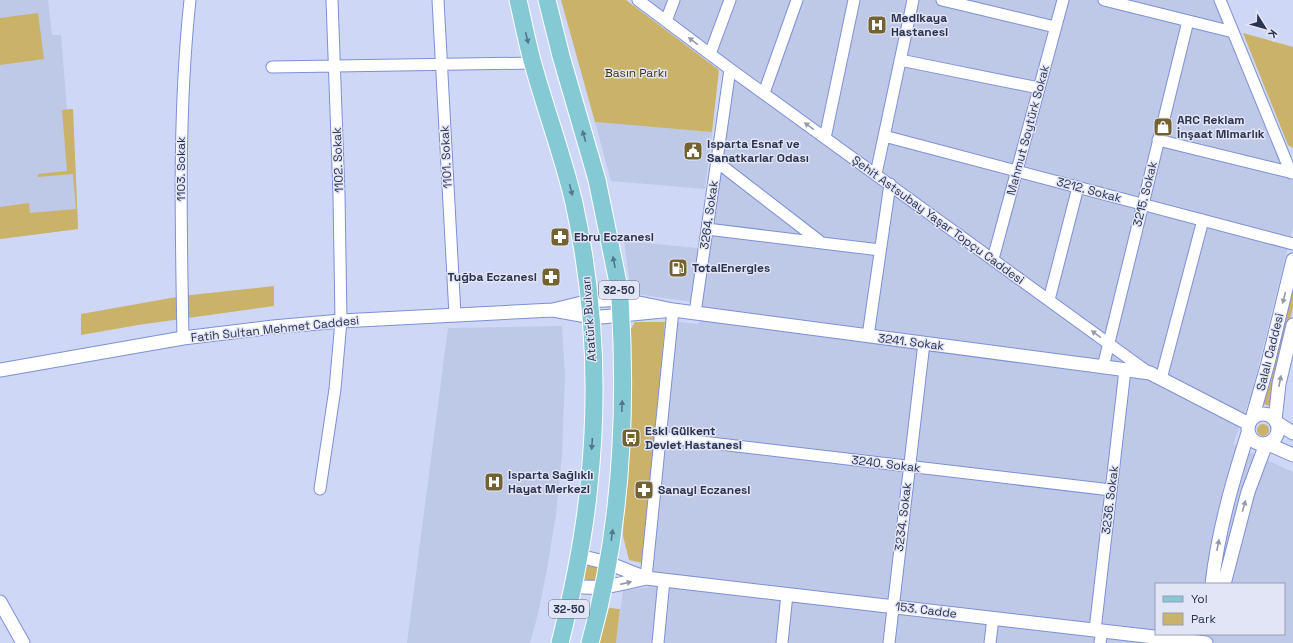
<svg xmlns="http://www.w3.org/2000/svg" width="1293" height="643" font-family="'Space Grotesk',sans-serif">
<rect width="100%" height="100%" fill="#ced8f6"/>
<path fill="#bec8e7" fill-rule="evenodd" d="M0,0H48L52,35H61L67,109H73L78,229L0,239Z
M647,0H1215L1288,179L1293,181V227L1251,396L1233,444L1293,472V643H616L623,591L648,587L678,322L699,324L736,68ZM1156,584H1284V634H1156Z
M595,122L712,132L705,189L611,181Z
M624,241L698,248L691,302L631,293Z
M562,326L565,375L562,455L556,514L547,569L538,614L530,643H407L448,328Z"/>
<path fill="#cab268" d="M561,0H626L719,70L712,132L595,122Z
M38,13L44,59L0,65V18Z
M1243,33L1293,47V148L1288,145Z
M73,109L78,229L0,239V207L29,203L30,213L76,209L73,174L38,177V174L67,171L62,110Z
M1293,284V307L1273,389L1271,406L1263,404L1268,388Z
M274,286V306L138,325L81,335V314L182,296Z
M635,322H665L643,563L629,560L623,536L629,332Z
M1257 430a6 6 0 1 1 12 0a6 6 0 1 1-12 0Z
M583 573a8 8 0 1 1 16 0a8 8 0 1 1-16 0Z
M609,608L620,609L616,643H599Z"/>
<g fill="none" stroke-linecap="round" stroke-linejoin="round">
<g stroke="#7d90d5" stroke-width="13">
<path id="minor" d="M438,0L455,315
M638,0L730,69L1149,373
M942,0L1055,27
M1104,0L1233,32
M1220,0L1291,173
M666,21L674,0
M710,54L730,0
M900,60L1039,88
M272,67L533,63
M764,93L797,0
M884,136L1293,244
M825,138L854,0
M1158,140L1293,173
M717,162L822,243
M876,174L913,0
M707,229L880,250
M993,259L1063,0
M1049,300L1078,187
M695,313L730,69
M868,336L890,184
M183,338C181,225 178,112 190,0
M1103,367L1188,21
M1161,379L1203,220
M660,437L1111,490
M320,489L335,389L341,321L339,195L332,0
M646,578L673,310
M1095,630L1125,370
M658,643L664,580
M782,643L787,594
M889,643L924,343
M990,643L993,618
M1100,643L1102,631"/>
</g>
<g stroke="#7d90d5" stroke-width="15">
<path id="tertiary" d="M620,299L673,310L601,317H592L553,310L590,301Z
M673,310L1150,373L1249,424
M0,370L183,338L273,327L341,321L553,310
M1248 429a15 15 0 1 1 30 0a15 15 0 1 1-30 0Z
M1252,419L1268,363L1293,260
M1275,420L1279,384L1293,325
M1276,422L1293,433
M1268,444L1293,455
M646,578L1206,643
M1212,584C1218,532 1232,483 1248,433
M1224,584L1248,492L1266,444
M574,586C601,590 620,584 646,578L608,563L579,556
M0,602L23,643"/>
</g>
<g stroke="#fff" stroke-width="19">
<path id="primary" d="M518,0C523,21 527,43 533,64C546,111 563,156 574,203C594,295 599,391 589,485C584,538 573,591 560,643
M547,0L561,56L597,180L618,283L620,299C627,413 621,532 590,643"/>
</g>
<use href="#minor" stroke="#fff" stroke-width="11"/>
<use href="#tertiary" stroke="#fff" stroke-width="13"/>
<use href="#primary" stroke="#84c9d4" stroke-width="17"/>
</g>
<defs><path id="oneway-solid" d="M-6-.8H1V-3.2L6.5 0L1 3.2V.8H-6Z"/></defs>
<g fill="#53768b">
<use href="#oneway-solid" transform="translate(527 38) rotate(76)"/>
<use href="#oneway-solid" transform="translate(584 136) rotate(-106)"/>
<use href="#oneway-solid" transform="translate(571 190) rotate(76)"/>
<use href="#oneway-solid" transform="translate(614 262) rotate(-101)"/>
<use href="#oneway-solid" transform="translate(622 406) rotate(-88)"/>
<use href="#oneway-solid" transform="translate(592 444) rotate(94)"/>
<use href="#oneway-solid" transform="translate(612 535) rotate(-82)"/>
</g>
<g fill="#9599a8">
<use href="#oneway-solid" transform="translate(693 41) rotate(-143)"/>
<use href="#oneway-solid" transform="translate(809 126) rotate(-144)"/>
<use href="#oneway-solid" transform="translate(1284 298) rotate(104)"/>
<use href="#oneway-solid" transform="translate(1096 334) rotate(-144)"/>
<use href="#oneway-solid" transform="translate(1280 381) rotate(-79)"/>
<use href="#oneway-solid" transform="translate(1244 506) rotate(-74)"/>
<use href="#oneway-solid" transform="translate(1218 545) rotate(-79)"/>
<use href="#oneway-solid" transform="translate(626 583) rotate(-13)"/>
</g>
<defs>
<g id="hospital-square" transform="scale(1)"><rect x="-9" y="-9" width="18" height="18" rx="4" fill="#746331" stroke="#e1e5f5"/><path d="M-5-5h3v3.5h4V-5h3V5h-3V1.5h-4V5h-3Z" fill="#fff"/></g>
<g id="shop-square" transform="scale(1)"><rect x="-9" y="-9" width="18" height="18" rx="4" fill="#746331" stroke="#e1e5f5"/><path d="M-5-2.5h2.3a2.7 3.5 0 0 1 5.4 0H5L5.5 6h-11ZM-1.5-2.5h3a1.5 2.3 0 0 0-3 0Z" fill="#fff"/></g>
<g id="civic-square" transform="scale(1)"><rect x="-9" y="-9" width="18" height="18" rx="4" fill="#746331" stroke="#e1e5f5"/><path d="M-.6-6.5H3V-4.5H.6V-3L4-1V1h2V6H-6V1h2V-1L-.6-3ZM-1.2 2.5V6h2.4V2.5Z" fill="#fff"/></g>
<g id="pharmacy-square" transform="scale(1)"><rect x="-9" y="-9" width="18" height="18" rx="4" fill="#746331" stroke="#e1e5f5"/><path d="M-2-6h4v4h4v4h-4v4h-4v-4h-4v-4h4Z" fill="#fff"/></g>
<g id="fuel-square" transform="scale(1)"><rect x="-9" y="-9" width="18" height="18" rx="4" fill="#746331" stroke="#e1e5f5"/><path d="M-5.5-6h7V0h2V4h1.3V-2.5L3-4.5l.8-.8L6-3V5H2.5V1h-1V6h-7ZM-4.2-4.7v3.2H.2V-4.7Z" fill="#fff"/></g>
<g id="bus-square" transform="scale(1)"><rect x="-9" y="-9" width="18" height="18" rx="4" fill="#746331" stroke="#e1e5f5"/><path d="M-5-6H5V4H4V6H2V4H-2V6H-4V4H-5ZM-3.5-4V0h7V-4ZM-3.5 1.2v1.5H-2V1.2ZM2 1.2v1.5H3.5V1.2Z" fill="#fff"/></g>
</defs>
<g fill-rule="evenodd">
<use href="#hospital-square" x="877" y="25"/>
<use href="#shop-square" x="1163" y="127"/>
<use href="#civic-square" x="693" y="151"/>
<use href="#pharmacy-square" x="560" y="237"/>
<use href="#fuel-square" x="678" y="268"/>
<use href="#pharmacy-square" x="551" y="277"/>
<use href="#bus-square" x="631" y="438"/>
<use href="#hospital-square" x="494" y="482"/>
<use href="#pharmacy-square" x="644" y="490"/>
</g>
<g text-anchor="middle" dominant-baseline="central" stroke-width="3" stroke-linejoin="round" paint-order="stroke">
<g fill="#e1e5f5" stroke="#626882" stroke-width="1">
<rect x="599" y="281" width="40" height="18" rx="3"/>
<rect x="549" y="600" width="40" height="18" rx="3"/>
</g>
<g font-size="11" font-weight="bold" fill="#2b3350">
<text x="619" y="290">32-50</text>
<text x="569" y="609">32-50</text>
</g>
<g font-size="12" font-weight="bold" fill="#2b3350" stroke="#e1e5f5" text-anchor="start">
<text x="891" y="18">Medikaya<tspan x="891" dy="14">Hastanesi</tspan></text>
<text x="1177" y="120">ARC Reklam<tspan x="1177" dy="14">İnşaat Mimarlık</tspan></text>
<text x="707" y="144">Isparta Esnaf ve<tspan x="707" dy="14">Sanatkarlar Odası</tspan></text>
<text x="574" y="237">Ebru Eczanesi</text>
<text x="692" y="268">TotalEnergies</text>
<text x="537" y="277" text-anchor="end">Tuğba Eczanesi</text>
<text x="645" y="431">Eski Gülkent<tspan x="645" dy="14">Devlet Hastanesi</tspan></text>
<text x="508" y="475">Isparta Sağlıklı<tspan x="508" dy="14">Hayat Merkezi</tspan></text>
<text x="658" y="490">Sanayi Eczanesi</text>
</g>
<g font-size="12" fill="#453705" stroke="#e1e5f5">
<text x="636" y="73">Basın Parkı</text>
</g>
<g font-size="12" fill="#2b3350" stroke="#e1e5f5">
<text transform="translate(1028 130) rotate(-75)">Mahmut Soytürk Sokak</text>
<text transform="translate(446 157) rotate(-93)">1101. Sokak</text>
<text transform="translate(338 160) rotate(-92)">1102. Sokak</text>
<text transform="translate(181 169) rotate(-90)">1103. Sokak</text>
<text transform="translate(1089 190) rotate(15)">3212. Sokak</text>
<text transform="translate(1145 194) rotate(-76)">3215. Sokak</text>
<text transform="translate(709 215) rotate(-82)">3264. Sokak</text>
<text transform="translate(938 220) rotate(36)">Şehit Astsubay Yaşar Topçu Caddesi</text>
<text transform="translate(589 319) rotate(-94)">Atatürk Bulvarı</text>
<text transform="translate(275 329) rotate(-6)">Fatih Sultan Mehmet Caddesi</text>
<text transform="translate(911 342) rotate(7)">3241. Sokak</text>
<text transform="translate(1270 352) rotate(-76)">Salalı Caddesi</text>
<text transform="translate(886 464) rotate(7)">3240. Sokak</text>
<text transform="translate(1110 500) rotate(-83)">3236. Sokak</text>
<text transform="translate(903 517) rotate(-83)">3234. Sokak</text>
<text transform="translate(926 610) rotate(7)">153. Cadde</text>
</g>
</g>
<rect x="1155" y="583" width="130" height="52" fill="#e1e5f5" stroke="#989eb3"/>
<rect x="1163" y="596" width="20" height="6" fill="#84c9d4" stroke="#989eb3"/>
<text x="1191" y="603" font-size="12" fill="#2b3350">Yol</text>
<rect x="1163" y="613" width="20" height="12" fill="#cab268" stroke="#989eb3"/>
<text x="1191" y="623" font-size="12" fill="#2b3350">Park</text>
<g transform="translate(1265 28) rotate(127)" stroke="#e1e5f5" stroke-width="3" paint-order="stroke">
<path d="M0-3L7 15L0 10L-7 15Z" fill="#2b3350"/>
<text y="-6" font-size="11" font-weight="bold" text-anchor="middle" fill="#2b3350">K</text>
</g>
</svg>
